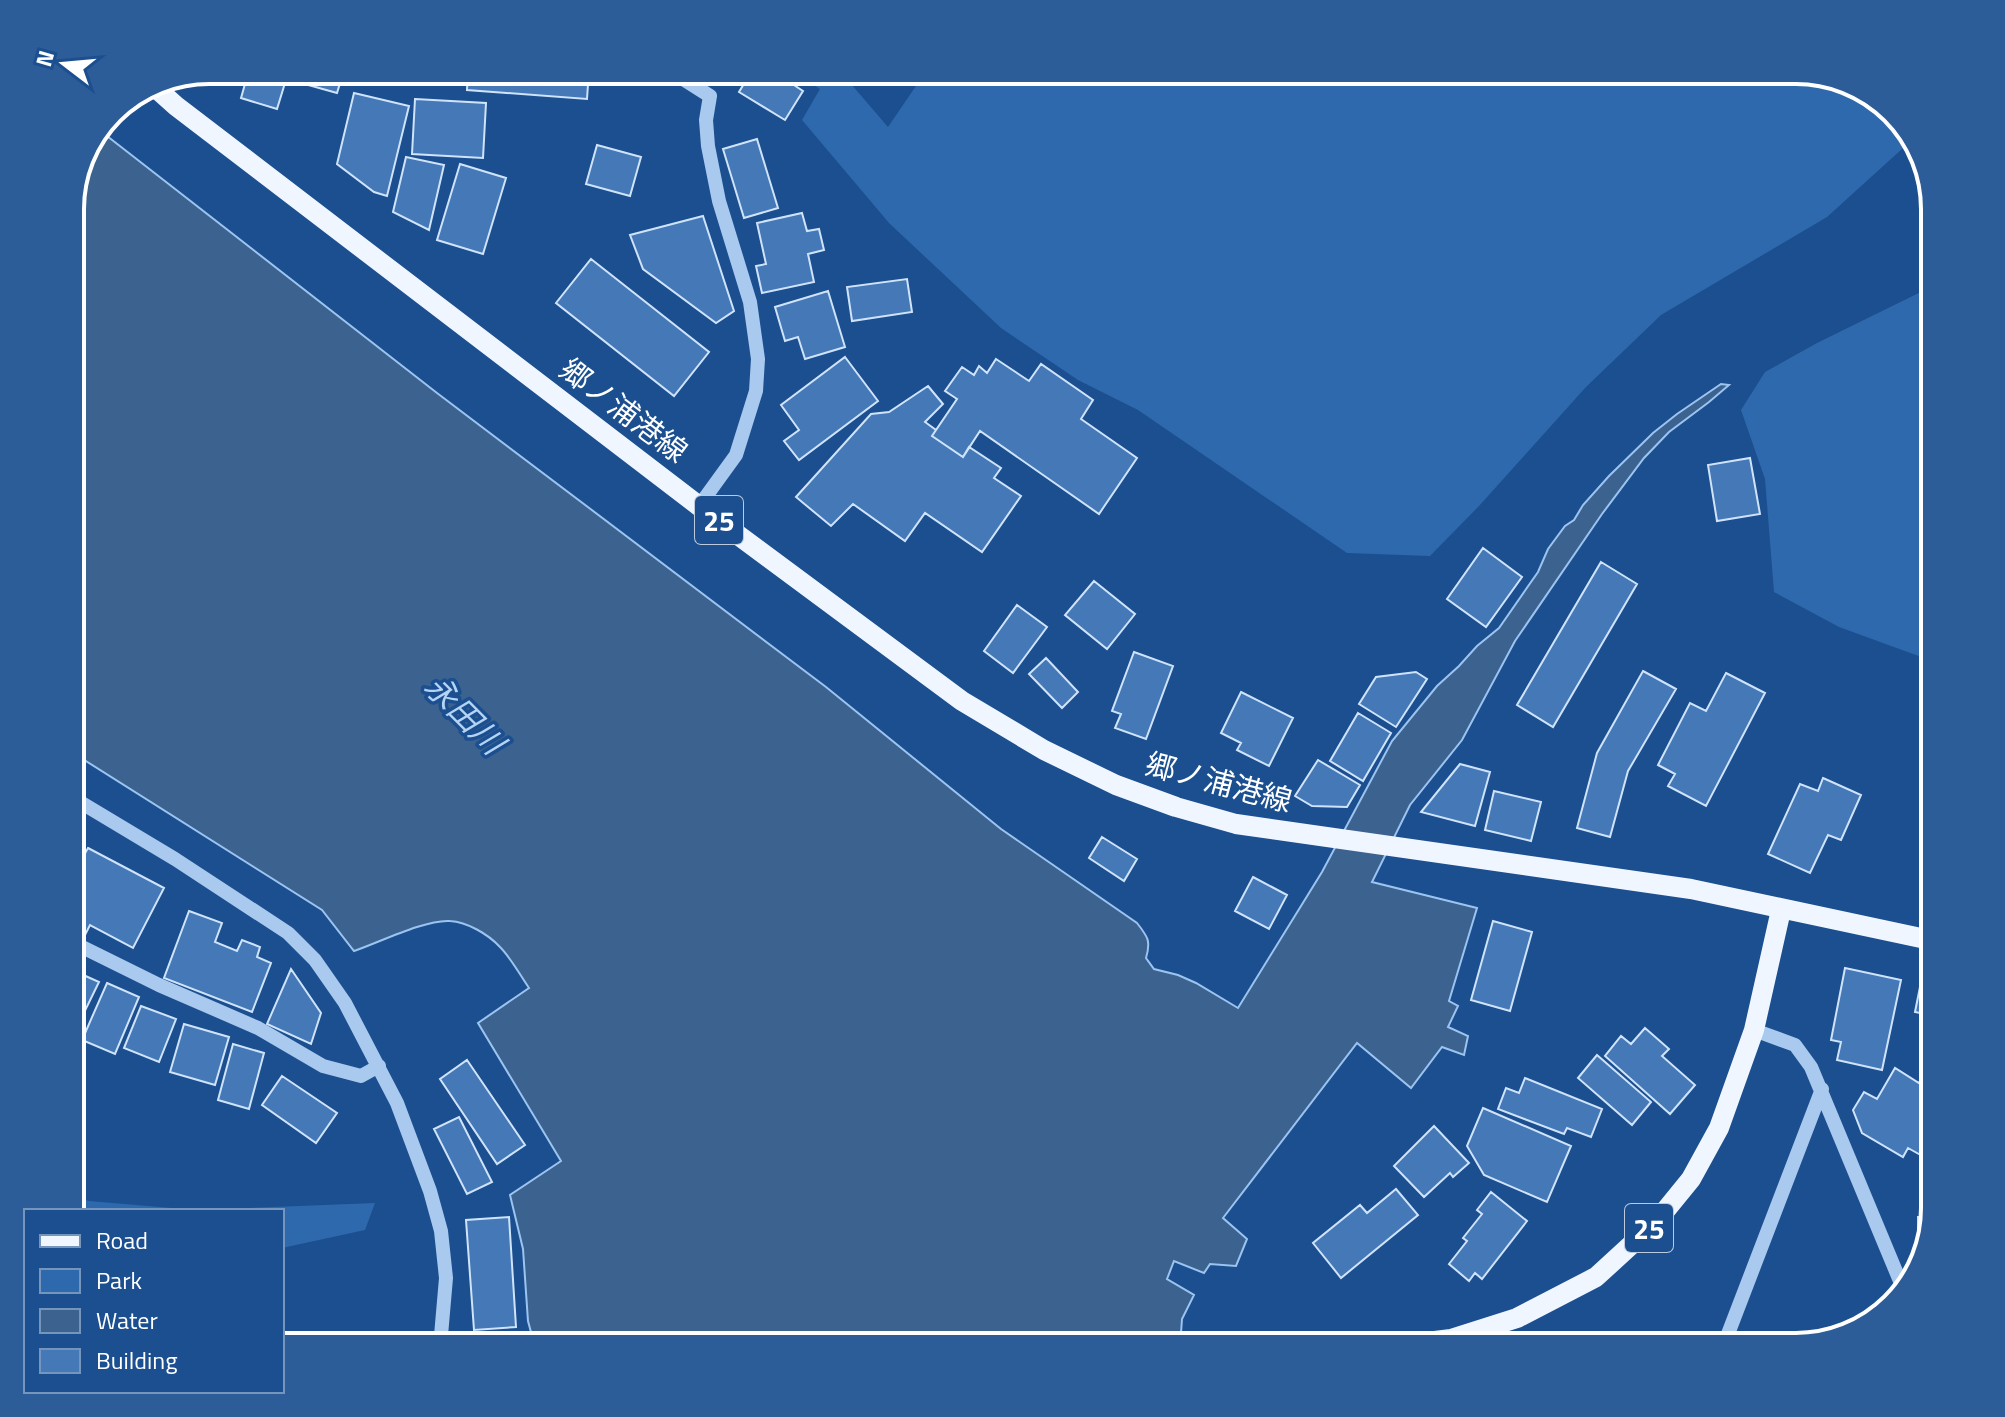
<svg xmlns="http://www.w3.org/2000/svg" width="2005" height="1417" font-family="'Titillium Web','Noto Sans JP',sans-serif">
<rect width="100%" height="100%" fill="#1b4f8f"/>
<path fill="#2e69ad" d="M790,70H839L888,127L920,80L930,70H1585L1592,78L1612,70H1797L1880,98L1913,139L1827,217L1661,315L1586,387L1479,506L1430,556L1347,553L1138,410L1078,380L1001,328L889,223L802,120L820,89Z
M1935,285V662L1839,627L1774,592L1765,479L1741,410L1765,372L1817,343Z
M70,1195L89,1201L195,1210L375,1203L365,1230L282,1248V1211H70Z"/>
<path fill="#3c6290" stroke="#9cc4f0" stroke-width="2" d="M98,129L437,393L826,687L1001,829L1137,923C1148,937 1151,941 1146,958L1154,969L1178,975L1196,983L1238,1008L1322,872L1392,741L1437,686L1459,666L1477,646L1499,628L1538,572L1548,549L1565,526L1574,520L1583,505L1609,476L1653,433L1677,414L1721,384L1729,385L1709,402L1669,432L1644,458L1602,514L1515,641L1462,740L1410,805L1372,882L1477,908L1449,1001L1458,1006L1448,1027L1468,1036L1464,1055L1442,1047L1411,1088L1357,1043L1223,1218L1247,1239L1236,1266L1210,1264L1204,1273L1174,1261L1167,1279L1194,1295L1182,1319L1180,1347H535L528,1321L523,1249L510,1195L561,1161L478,1023L529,988C520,975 511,958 500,947C488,934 467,922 450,921C426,919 378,943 354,951L322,910L70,751V199L84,148Z"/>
<path fill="#4478b7" stroke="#cfe3fa" stroke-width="2" d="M249,70H289L277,109L241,98Z
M297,70H344L337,93L294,81Z
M468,70H589L587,99L467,90Z
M731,70H771L803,91L785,120L739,92L745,82L730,72Z
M354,93L409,106L387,196L374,192L337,164Z
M415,99L486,103L483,158L412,154Z
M757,139L778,208L744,218L723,149Z
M597,145L641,157L630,196L586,184Z
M406,157L444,165L429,230L393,212Z
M460,164L506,178L483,254L437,240Z
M802,213L807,231L819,229L824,250L808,254L814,282L762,293L756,266L766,264L757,223Z
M703,216L734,311L716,323L643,269L630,235Z
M591,259L709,352L674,396L556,303Z
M907,279L912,312L852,321L847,287Z
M828,291L845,347L805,359L798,337L785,341L775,307Z
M845,357L878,401L799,460L784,441L799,430L781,405Z
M996,359L1029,381L1041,364L1093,400L1081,419L1137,458L1099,514L980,431L963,457L932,436L957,399L945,391L962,367L974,375L979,366L987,373Z
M928,386L943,404L925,422L936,430L932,436L963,457L969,447L1001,468L994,478L1021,496L982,552L925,513L905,541L853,504L831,526L796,497L871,414L889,412Z
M1750,458L1760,514L1717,521L1708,465Z
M1483,548L1522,577L1486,627L1447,599Z
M1601,562L1637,584L1553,727L1517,705Z
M1094,581L1135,614L1107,649L1065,615Z
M1017,605L1047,627L1013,673L984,651Z
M1134,652L1173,666L1146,739L1115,728L1121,714L1112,711Z
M1046,658L1078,692L1062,708L1029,674Z
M1643,671L1676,689L1628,771L1610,837L1577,828L1597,753Z
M1416,672L1427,679L1396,727L1359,704L1376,677Z
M1726,673L1765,693L1706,806L1668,786L1675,774L1658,765L1690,703L1706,711Z
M1241,692L1293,718L1269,766L1237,750L1241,743L1221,733Z
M1358,713L1391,733L1363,781L1330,761Z
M1318,760L1360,785L1347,807L1312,806L1295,796Z
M1460,764L1490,772L1475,826L1421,812Z
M1823,778L1861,795L1841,840L1828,835L1810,873L1768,854L1800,784L1818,791Z
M1494,791L1541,802L1531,841L1485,830Z
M1102,837L1137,859L1124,881L1089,858Z
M88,848L164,888L133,948L90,925L84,937L70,930V859L79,864Z
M1253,877L1287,895L1269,929L1235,911Z
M189,911L222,923L215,942L237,951L242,940L260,947L257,957L271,963L252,1012L164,978Z
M1493,921L1532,932L1510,1011L1471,1000Z
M1845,968L1901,980L1882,1070L1837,1060L1841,1042L1831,1040Z
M70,969L99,982L77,1027L70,1024Z
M291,969L321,1013L311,1044L267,1024Z
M107,983L139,997L115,1054L82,1040Z
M1920,987L1935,990V1016L1915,1012Z
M141,1006L176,1019L159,1062L124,1048Z
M184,1024L229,1037L215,1085L170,1072Z
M1645,1028L1669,1049L1662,1056L1695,1085L1670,1114L1605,1056L1621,1036L1631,1044Z
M233,1044L264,1053L249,1109L218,1100Z
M1597,1055L1651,1102L1632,1125L1578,1078Z
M1935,1056V1163L1908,1148L1903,1157L1862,1133L1853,1110L1864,1092L1877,1099L1895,1068L1919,1083Z
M467,1060L525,1145L497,1164L440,1079Z
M282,1076L337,1113L316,1143L262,1105Z
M1525,1078L1602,1109L1591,1137L1567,1128L1564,1134L1498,1109L1506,1088L1519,1093Z
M1483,1108L1571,1146L1547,1202L1484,1175L1467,1146Z
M459,1117L492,1182L467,1194L434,1129Z
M1434,1126L1469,1163L1453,1177L1450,1173L1424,1197L1394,1166Z
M1396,1189L1418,1215L1341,1278L1313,1243L1360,1205L1367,1213Z
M1491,1192L1527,1221L1482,1279L1475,1273L1469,1281L1449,1264L1467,1241L1463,1238L1482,1214L1477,1210Z
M1928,1206H1935V1209L1924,1242H1918V1217H1928Z
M509,1217L516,1327L474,1330L466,1220Z"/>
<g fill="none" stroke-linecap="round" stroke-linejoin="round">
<path stroke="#a9c9ee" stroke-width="14" d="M669,70L710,96L706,120L708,146L719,201L750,302L758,359L756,391L736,455L699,506
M70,796L175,859L288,933L315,960L345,1003L397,1103L430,1191L441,1231L446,1278L440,1347
M70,941L159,985L258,1028L323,1066L361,1076L379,1066
M1754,1030L1795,1045L1811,1067L1905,1293
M1723,1347L1822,1089"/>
<path stroke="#f0f6ff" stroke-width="20" d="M157,89L176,106L699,506L962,701L1044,750L1116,785L1176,807L1236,824L1691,889L1935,941
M1326,1347H1386L1451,1339L1517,1318L1596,1277L1656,1222L1691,1179L1719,1128L1754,1030L1781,910"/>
</g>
<g text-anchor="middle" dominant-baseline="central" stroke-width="7" stroke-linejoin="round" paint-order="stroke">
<g fill="#1b4f8f" stroke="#bbcadd" stroke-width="2">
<rect x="695" y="496" width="48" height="48" rx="6"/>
<rect x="1625" y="1204" width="48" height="48" rx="6"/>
</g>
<g font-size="28" font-weight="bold" fill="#fff">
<text x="719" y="520">25</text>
<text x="1649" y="1228">25</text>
</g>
<g font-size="30" fill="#fff" stroke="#1b4f8f">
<text transform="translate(624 410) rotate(37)">郷ノ浦港線</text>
<text transform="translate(1219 782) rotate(15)">郷ノ浦港線</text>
</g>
<g font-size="32" font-style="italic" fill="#b5d3f5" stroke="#1b4f8f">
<text transform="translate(465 714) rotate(45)">永田川</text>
</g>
</g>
<path d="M0 0H2005V1417H0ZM209 84H1796A125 125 0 0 1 1921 209V1208A125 125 0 0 1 1796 1333H209A125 125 0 0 1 84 1208V209A125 125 0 0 1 209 84Z" fill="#2d5d98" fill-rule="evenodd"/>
<path fill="none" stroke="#fff" stroke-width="4" d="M209 84H1796A125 125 0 0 1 1921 209V1208A125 125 0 0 1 1796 1333H209A125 125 0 0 1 84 1208V209A125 125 0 0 1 209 84Z"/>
<rect x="24" y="1209" width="260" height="184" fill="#1b4f8f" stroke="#7695bc" stroke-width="2"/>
<rect x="40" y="1235" width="40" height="12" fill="#f0f6ff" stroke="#7695bc" stroke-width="2"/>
<text x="96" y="1249" font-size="24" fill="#ffffff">Road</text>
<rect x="40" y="1269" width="40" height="24" fill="#2e69ad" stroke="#7695bc" stroke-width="2"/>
<text x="96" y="1289" font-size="24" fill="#ffffff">Park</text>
<rect x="40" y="1309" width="40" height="24" fill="#3c6290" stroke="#7695bc" stroke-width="2"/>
<text x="96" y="1329" font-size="24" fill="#ffffff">Water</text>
<rect x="40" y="1349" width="40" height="24" fill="#4478b7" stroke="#7695bc" stroke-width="2"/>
<text x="96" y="1369" font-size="24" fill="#ffffff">Building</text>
<g transform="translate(64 64) rotate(286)" stroke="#1b4f8f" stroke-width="6" paint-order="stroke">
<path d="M0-6L14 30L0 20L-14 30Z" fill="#ffffff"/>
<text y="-12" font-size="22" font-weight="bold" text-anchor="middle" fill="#ffffff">N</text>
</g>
</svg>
